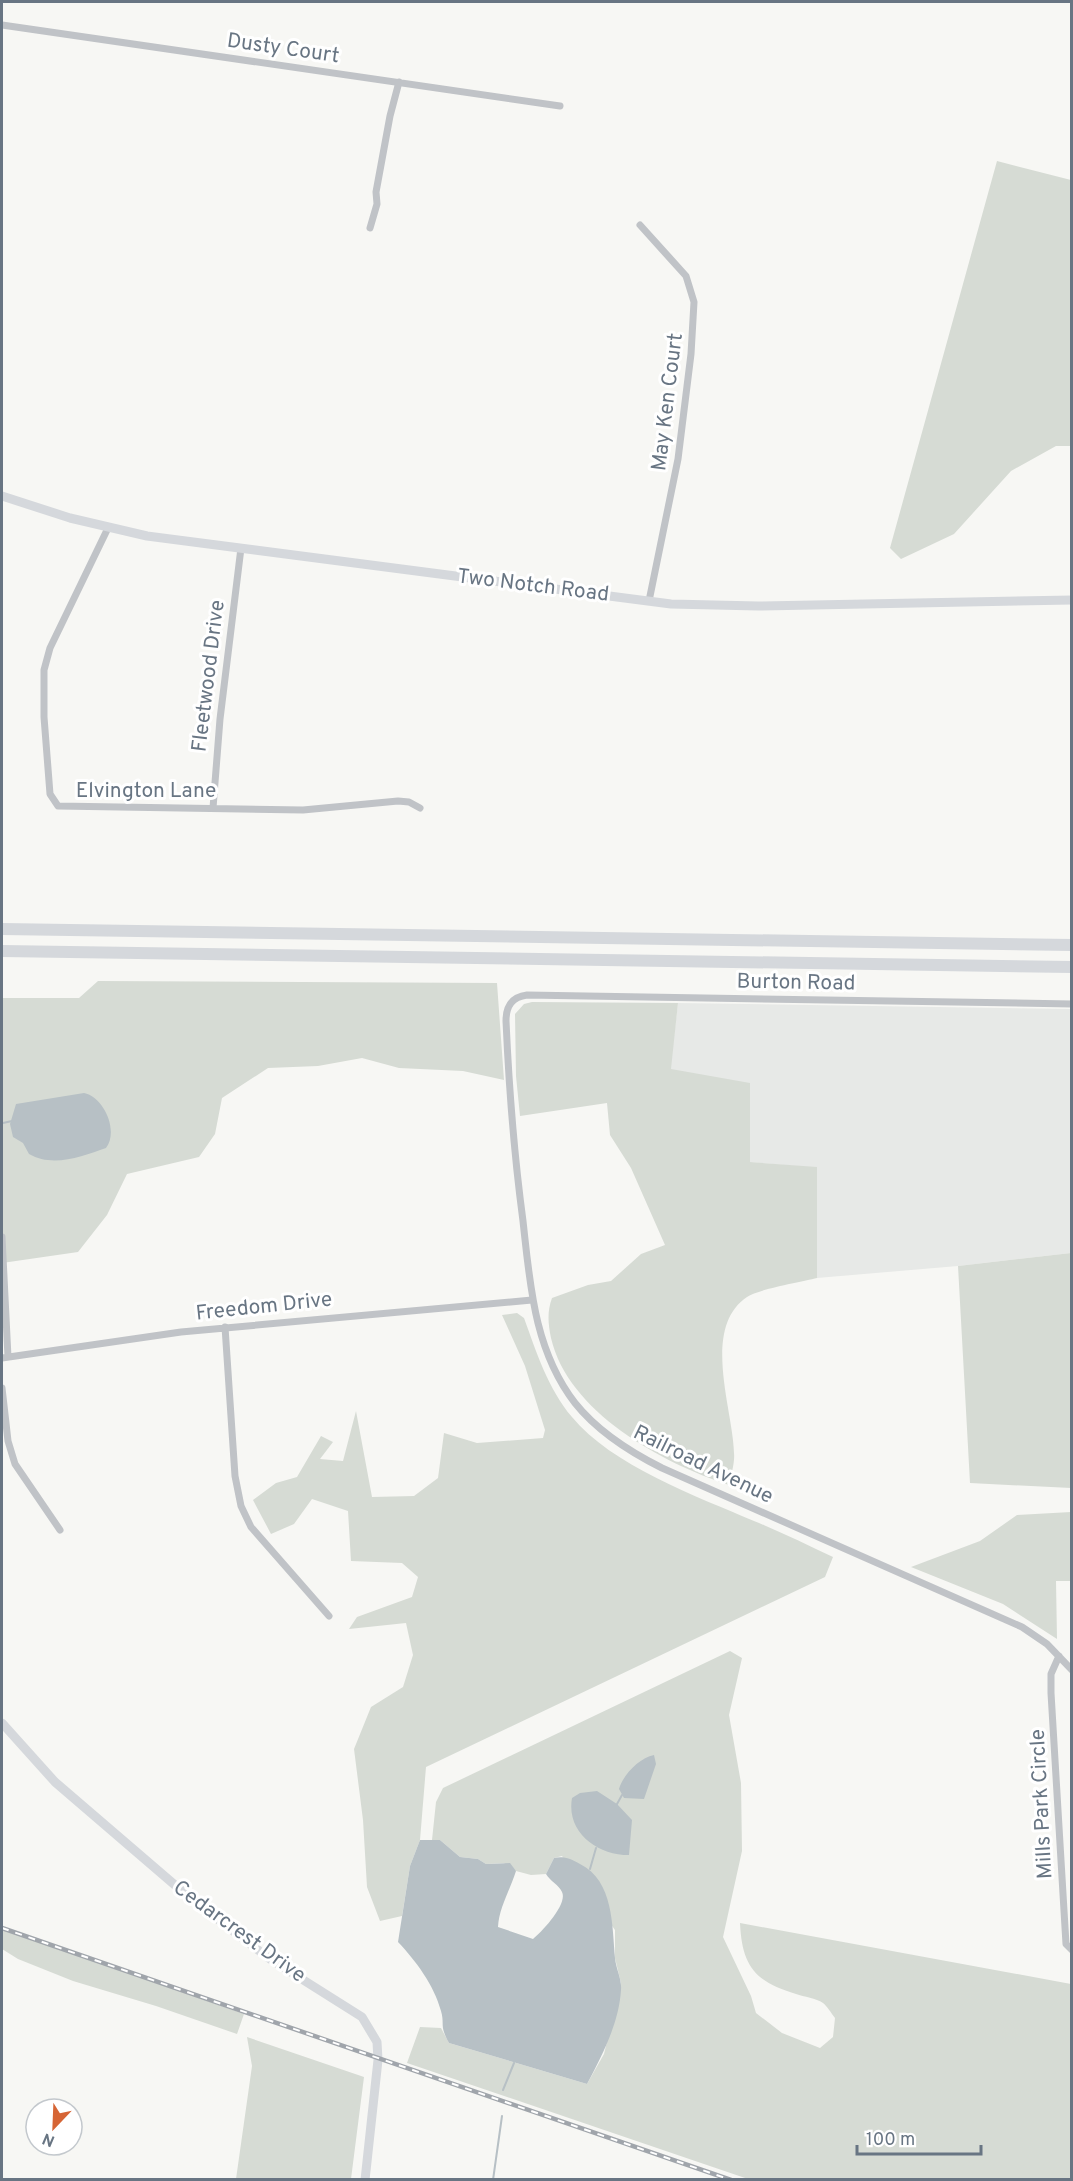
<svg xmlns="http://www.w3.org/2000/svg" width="1073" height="2181" font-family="Overpass,sans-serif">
<rect width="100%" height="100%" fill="#f7f7f4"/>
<path fill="#e7e9e7" d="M678,1003L1071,1009V1253L958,1266L817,1278V1168L750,1162L670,1069Z"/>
<path fill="#d6dbd4" d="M997,161L1071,180V446H1056L1011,471L954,534L901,559L890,548Z
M98,981L497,983L504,1080L463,1071L399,1068L362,1058L318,1066L268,1068L222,1098L215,1134L199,1157L127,1174L107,1215L78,1252L2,1263V998H79Z
M532,1002L678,1003L671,1069L750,1083V1162L817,1167V1278C801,1282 759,1289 747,1297C701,1328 733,1409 734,1453C735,1463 731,1475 729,1485C662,1463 568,1412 551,1338C548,1323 547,1312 552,1298L588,1285L611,1281L641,1254L665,1245L631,1168L610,1135L607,1103L520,1116L516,1076L515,1014L524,1004Z
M1071,1253V1488L970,1483L958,1266Z
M517,1313L524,1318C536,1351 548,1389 572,1417C611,1465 698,1497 754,1521C781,1532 807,1545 833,1557L825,1577L426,1767L420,1840L410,1866L402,1916L380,1921L367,1887L363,1820L354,1749L371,1707L403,1687L413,1655L406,1623L349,1629L357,1617L412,1597L418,1577L402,1563L351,1561L348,1511L312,1499L294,1524L271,1534L253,1500L276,1483L297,1477L321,1436L333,1442L320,1459L343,1461L356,1411L372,1497L414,1496L438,1478L444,1433L477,1443L543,1438L545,1430L525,1366L502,1315Z
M1071,1512V1581H1056L1057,1639L1003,1604L911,1567L980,1541L1017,1515Z
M730,1651L742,1658L729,1715L741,1783L742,1851L723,1937L751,1996L756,2013L782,2033L820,2048L833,2037L835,2018C831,2013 827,2006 823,2003C816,1998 804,1997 796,1994C755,1982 742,1966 740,1923L1071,1984V2179H748L407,2063L420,2027L441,2028L449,2043L587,2084L604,2054L621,1983L615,1958V1930L562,1856L554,1858L546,1874L531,1875L516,1871L504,1863L486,1864L478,1859L460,1857L440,1840H432L436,1802L443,1788Z
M2,1928L244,2014L237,2034L156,2006L73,1981L18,1959L2,1949Z
M247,2037L364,2077L351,2179H236L252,2066Z"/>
<path fill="#b7c0c5" d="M84,1093C104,1097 119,1131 106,1148C83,1156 53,1168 29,1154L23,1143L13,1137L10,1124L16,1104Z
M654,1755L656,1764L644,1799L624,1798L619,1789C623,1775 639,1758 654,1755Z
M597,1791L617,1804L632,1820L629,1855C597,1855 566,1832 572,1798L580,1793Z
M420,1840H440L460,1857L478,1859L486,1864L510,1863L516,1871C510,1890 499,1908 498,1927L533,1939C542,1932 568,1904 562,1892C559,1885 550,1881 546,1874L554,1858C564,1856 571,1859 580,1864C614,1881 612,1926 615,1958C616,1969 622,1979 621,1990C619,2023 602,2056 587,2084L449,2043C439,2025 445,2025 441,2011C434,1985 416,1961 398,1942L410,1866Z"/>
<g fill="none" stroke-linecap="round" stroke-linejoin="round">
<path stroke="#b7c0c5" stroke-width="2" d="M3,1123L12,1121
M617,1804L622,1795
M590,1869L596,1848
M503,2090L514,2063
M493,2180L502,2116"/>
<path stroke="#c0c3c7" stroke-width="7" d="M2,25L560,106
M640,225L686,276L694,302L691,354L678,459L649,601
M370,228L377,204L376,192L390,116L399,82
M108,528L50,648L44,670V717L50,794L58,806L303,810L398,801L409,802L420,808
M213,808L220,719L241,548
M1072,1004L527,995C512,997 506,1006 506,1021C509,1088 514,1154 523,1221C530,1284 534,1350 575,1403C598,1432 630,1452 662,1468L1022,1627L1047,1644L1072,1670
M2,1237L8,1357
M225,1327L235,1476L241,1506L251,1527L329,1616
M2,1358L181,1332L532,1300
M2,1388L8,1441L15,1464L60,1530
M1059,1656L1051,1674V1693L1066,1944L1072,1950"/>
<path stroke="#d5d8dc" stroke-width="9" d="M2,496L70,518L147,536L671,604L758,606L1072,600
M2,1723L55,1782L190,1898L270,1959L362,2017L377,2042L378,2060L365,2180"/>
<path stroke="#d5d8dc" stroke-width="12" d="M2,929L1072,945
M2,951L1072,967"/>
<g stroke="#a0a5ab" stroke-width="4.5">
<path id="rail" d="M2,1928L731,2180"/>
</g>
<use href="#rail" stroke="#fff" stroke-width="2" stroke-dasharray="7" stroke-linecap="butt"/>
</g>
<g text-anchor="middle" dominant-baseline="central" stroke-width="6" stroke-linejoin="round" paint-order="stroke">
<g font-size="21" fill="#687583" stroke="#fff">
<text transform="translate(283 49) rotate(8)">Dusty Court</text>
<text transform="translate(668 402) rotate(-83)">May Ken Court</text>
<text transform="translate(533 586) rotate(7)">Two Notch Road</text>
<text transform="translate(209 676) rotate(-83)">Fleetwood Drive</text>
<text x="146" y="791">Elvington Lane</text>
<text transform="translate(796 983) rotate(1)">Burton Road</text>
<text transform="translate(264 1307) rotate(-6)">Freedom Drive</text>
<text transform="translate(703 1465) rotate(26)">Railroad Avenue</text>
<text transform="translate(1042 1804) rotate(-93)">Mills Park Circle</text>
<text transform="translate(239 1932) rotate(36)">Cedarcrest Drive</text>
</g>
</g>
<rect width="1073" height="2181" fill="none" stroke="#687583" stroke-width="6"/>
<g transform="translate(54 2127) rotate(203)"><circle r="28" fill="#ffffff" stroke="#c3c8cd" stroke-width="1.5"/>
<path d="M0-4.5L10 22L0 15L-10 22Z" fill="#d66535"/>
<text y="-9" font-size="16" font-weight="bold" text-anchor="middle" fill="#687583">N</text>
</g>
<path d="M857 2145v9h124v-9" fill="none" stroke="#687583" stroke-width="3"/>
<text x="866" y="2145" font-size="18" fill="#687583" stroke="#ffffff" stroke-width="4.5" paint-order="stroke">100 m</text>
</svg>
